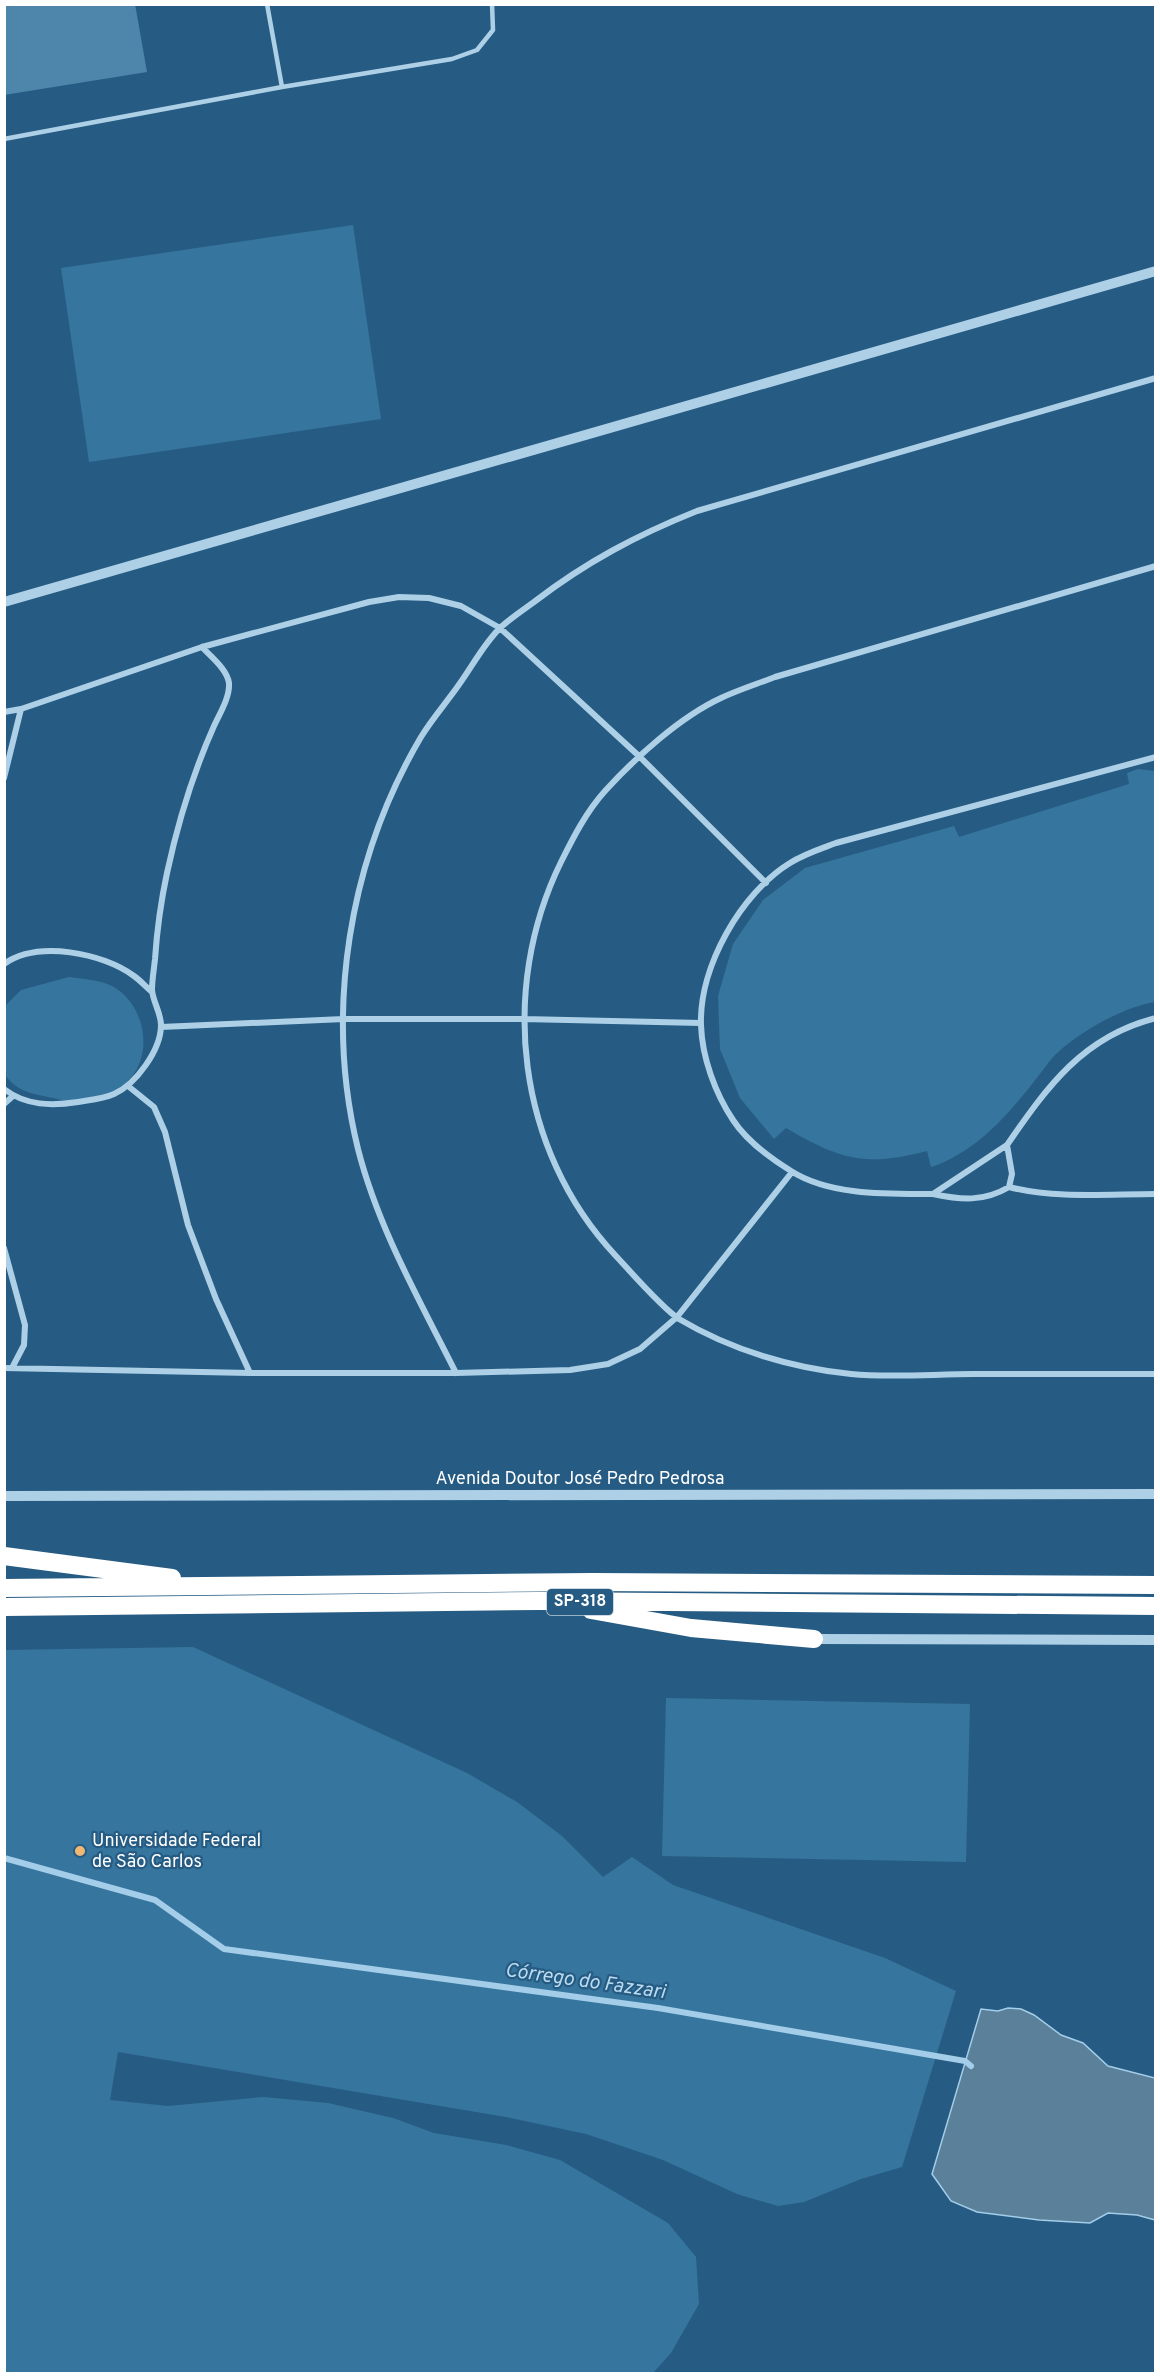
<svg xmlns="http://www.w3.org/2000/svg" width="1160" height="2378" font-family="Overpass,sans-serif">
<rect width="100%" height="100%" fill="#265c83"/>
<path fill="#36759e" d="M353,225L381,419L89,462L61,268Z
M1138,769L1155,771V1002C1123,1007 1079,1032 1055,1055C1046,1065 1038,1077 1029,1088C1002,1121 973,1153 931,1167L927,1151C865,1167 841,1160 786,1128L774,1139L740,1098L720,1049L718,996L733,944L763,900L805,868L954,826L959,837L1129,784L1127,773Z
M69,977C83,979 102,980 114,987C150,1009 156,1069 115,1090C107,1094 79,1101 70,1101C63,1101 55,1098 48,1097C29,1093 16,1090 5,1075V1006L21,990Z
M193,1647L467,1773L517,1802L562,1836L603,1877L632,1857L673,1885L885,1958L956,1991L902,2167L861,2179L804,2202L778,2206L737,2194L663,2160L586,2134L506,2117L118,2052L110,2100L168,2106L263,2097L328,2103L393,2118L434,2133L506,2145L560,2160L668,2223L696,2257L699,2304L671,2353L653,2373H5V1650Z
M666,1698L970,1704L966,1862L662,1856Z"/>
<path fill="#5a809a" stroke="#a3cde8" stroke-width="1.5" d="M1008,2008L1021,2009L1034,2015L1061,2035L1083,2043L1108,2066L1155,2078V2220L1137,2215L1108,2213L1090,2223L1039,2220L977,2212L951,2201L932,2174L981,2009L998,2011Z"/>
<g fill="none" stroke-linecap="round" stroke-linejoin="round">
<path stroke="#a3cde8" stroke-width="6" d="M4,1858L155,1900L224,1949L658,2008L965,2061L971,2066"/>
</g>
<path fill="#4e86ab" d="M4,4H135L147,72L4,95Z"/>
<g fill="none" stroke-linecap="round" stroke-linejoin="round">
<path stroke="#aed0e7" stroke-width="4.5" d="M267,4L282,87
M4,139L282,87L452,59L477,50L493,30L492,4"/>
<path stroke="#aed0e7" stroke-width="6" d="M1156,566L775,677C757,684 738,690 721,698C680,717 635,758 605,791C586,812 573,838 561,862C498,990 517,1150 615,1255C631,1272 661,1307 679,1319C731,1350 792,1368 851,1374C891,1378 934,1374 974,1374C1034,1374 1095,1374 1156,1374
M4,712L21,709L202,647L369,602L399,597L429,598L461,606L500,628L640,757L766,883
M4,778L21,709
M4,964C38,940 103,953 134,976C141,981 146,987 152,992
M161,1027L344,1019H523L701,1023
M128,1086L154,1107L165,1132L188,1225L216,1299L250,1373
M4,1089C26,1106 52,1106 78,1102C90,1100 103,1099 114,1094C136,1084 161,1050 161,1025C161,1013 153,1002 152,990C152,980 154,969 155,959C157,930 161,901 167,873C178,822 193,773 214,726C220,713 230,697 229,683C227,669 211,657 202,647
M4,1104L13,1096
M1007,1145L1012,1174L1009,1187C984,1202 961,1200 933,1194Z
M1007,1145C1047,1087 1083,1036 1156,1018
M1009,1187C1056,1199 1107,1194 1156,1194
M933,1194C889,1194 830,1196 791,1171C770,1158 746,1140 733,1120C715,1093 702,1057 701,1025C699,967 741,893 790,863C804,854 820,849 836,843L1156,757
M4,1248L25,1325L24,1345L12,1368
M4,1368L250,1373H456L570,1370L608,1364L640,1349L677,1317L792,1172
M456,1373C420,1301 378,1228 358,1149C324,1011 349,859 421,737C432,719 446,703 458,686C472,667 484,643 501,627C511,618 523,610 534,602C586,562 637,535 697,511L1156,378"/>
<path stroke="#aed0e7" stroke-width="10" d="M4,602L1156,271
M4,1496L1156,1494
M814,1639L1156,1640"/>
<path stroke="#fff" stroke-width="18" d="M4,1556L172,1578
M4,1588L592,1582L1156,1585
M4,1607L539,1601L1156,1606
M591,1610L691,1628L814,1639"/>
</g>
<circle fill="#f0b973" stroke="#265c83" stroke-width="2" cx="80" cy="1851" r="6"/>
<g text-anchor="middle" dominant-baseline="central" stroke-width="4.5" stroke-linejoin="round" paint-order="stroke">
<rect fill="#265c83" stroke="#beceda" stroke-width="1.5" x="547" y="1589" width="66" height="26" rx="4.5"/>
<g font-size="16" font-weight="bold" fill="#fff">
<text x="580" y="1602">SP-318</text>
</g>
<g font-size="18" fill="#fff" stroke="#265c83">
<text x="580" y="1479">Avenida Doutor José Pedro Pedrosa</text>
</g>
<g font-size="18" fill="#fff" stroke="#265c83" text-anchor="start">
<text x="92" y="1841">Universidade Federal<tspan x="92" dy="21">de São Carlos</tspan></text>
</g>
<g font-size="20" font-style="italic" fill="#badaef" stroke="#265c83">
<text transform="translate(585 1982) rotate(8)">Córrego do Fazzari</text>
</g>
</g>
<rect width="1160" height="2378" fill="none" stroke="#ffffff" stroke-width="12"/>
</svg>
